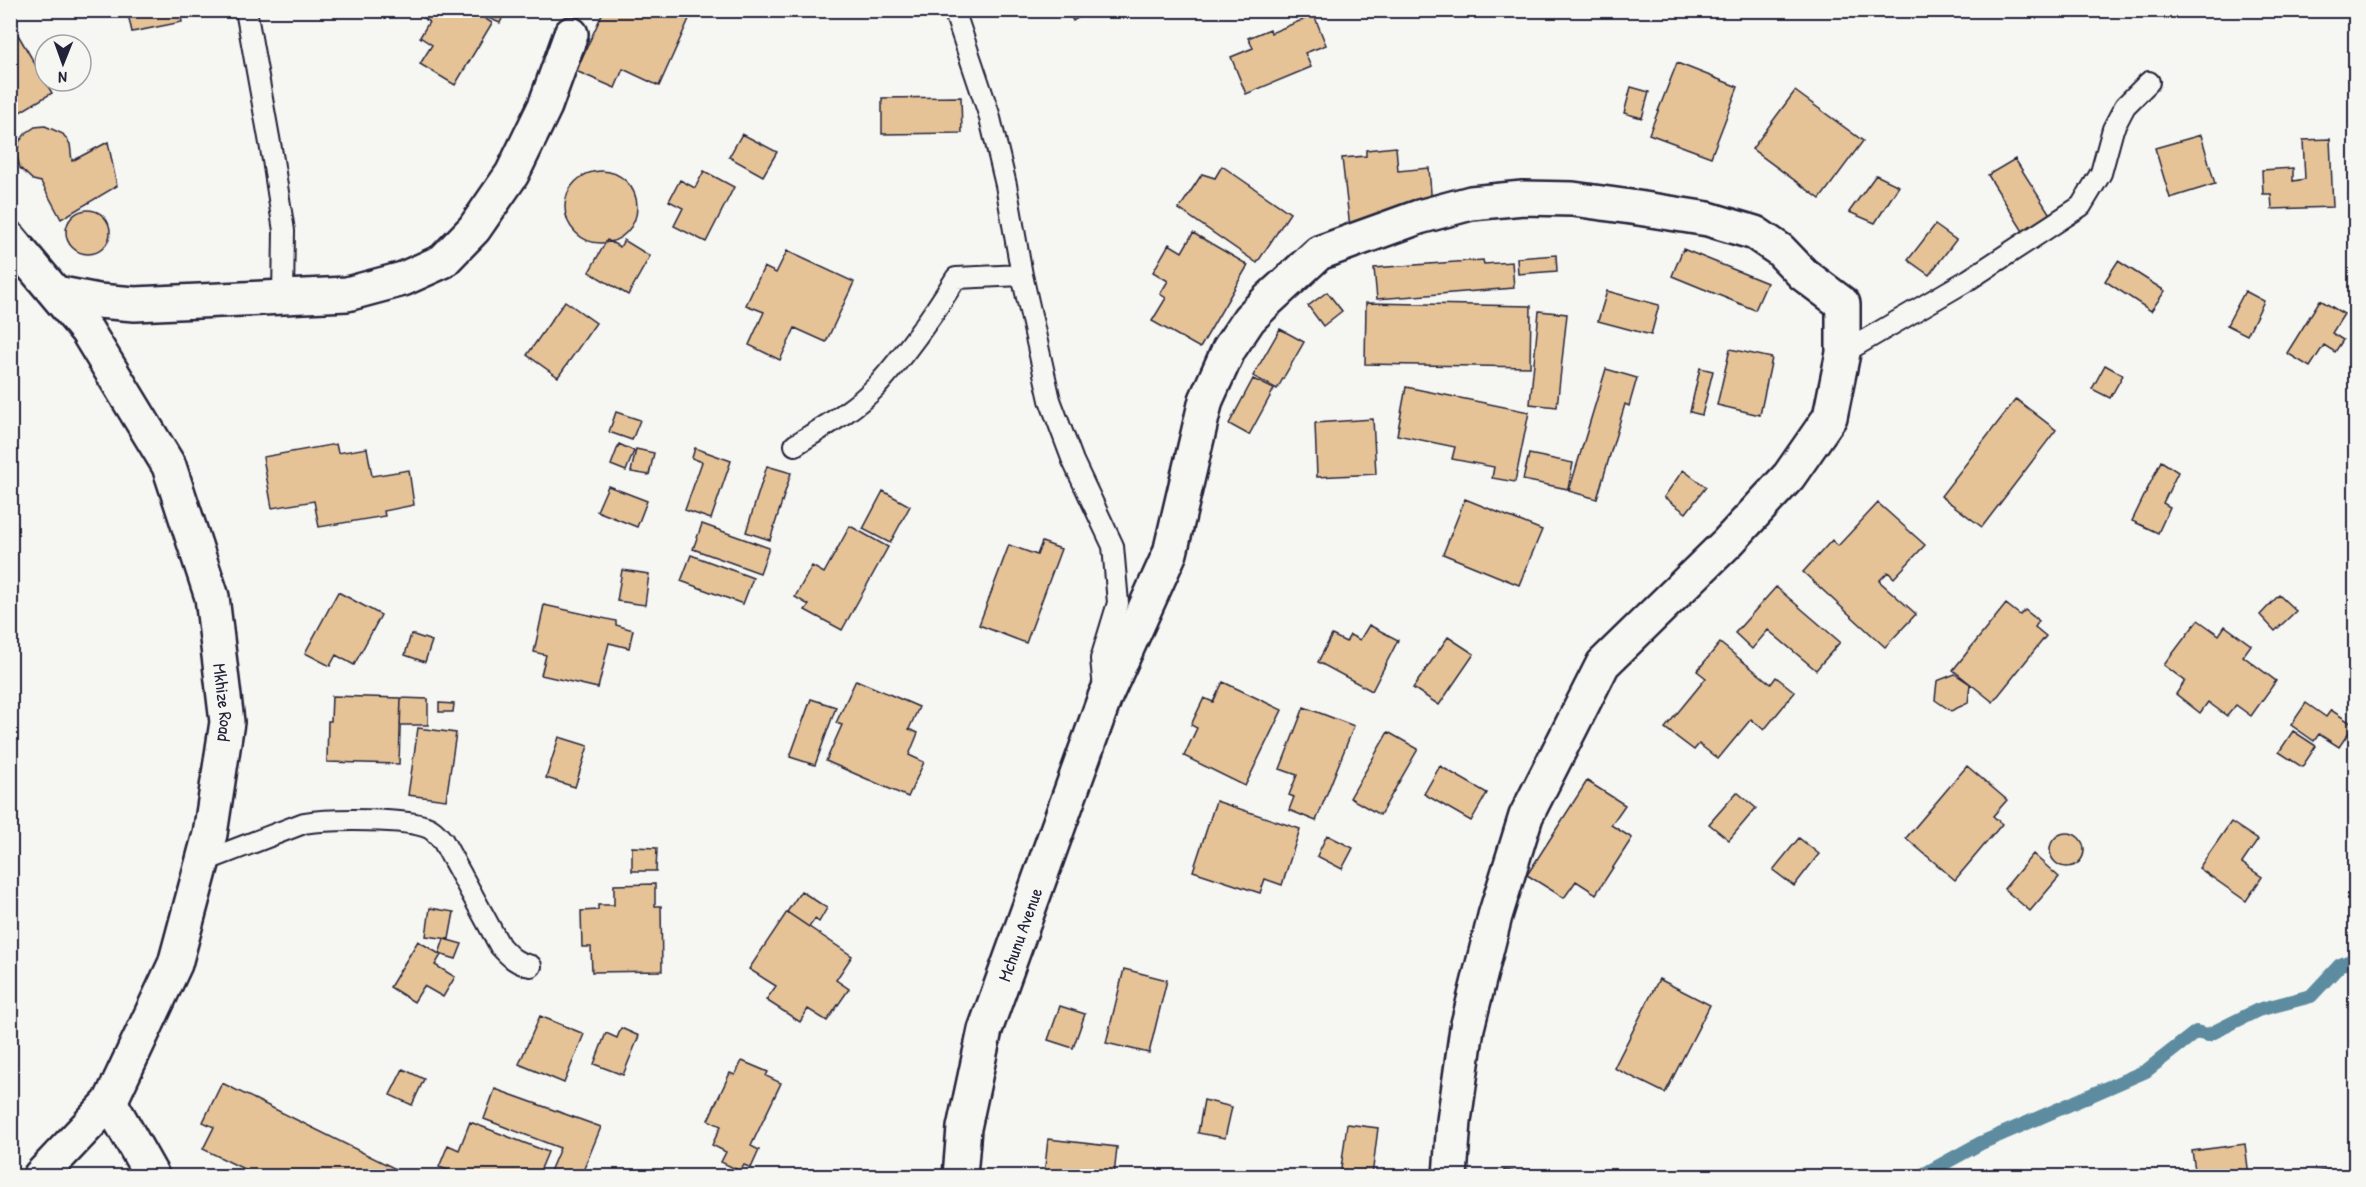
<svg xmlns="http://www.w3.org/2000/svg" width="2366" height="1187" font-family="'Patrick Hand',sans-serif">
<rect width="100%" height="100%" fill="#f6f6f2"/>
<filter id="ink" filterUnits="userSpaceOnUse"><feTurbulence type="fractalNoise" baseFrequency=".0167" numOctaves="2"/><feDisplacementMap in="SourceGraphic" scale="12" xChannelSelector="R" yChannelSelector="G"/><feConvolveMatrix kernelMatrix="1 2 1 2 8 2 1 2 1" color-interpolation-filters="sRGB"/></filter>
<g filter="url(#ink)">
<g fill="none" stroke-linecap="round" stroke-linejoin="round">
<path stroke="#5d8ca0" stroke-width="14" d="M1921,1176L1981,1143L2146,1071L2196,1032L2208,1035L2258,1010L2311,996L2340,965L2356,959"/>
</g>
<path fill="#e6c397" stroke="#22223b" stroke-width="1.5" d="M127,10H180L182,22L132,32Z
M413,10H472L492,23L455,85L420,64L432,45L420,37L429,22Z
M477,10H506L500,23L477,13Z
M604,10H693L659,86L623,69L615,88L576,71Z
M1067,10H1090L1073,21Z
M1314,15L1326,45L1305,53L1311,67L1246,94L1231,57L1253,48L1248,38L1270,29L1271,33Z
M10,21L52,93L10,118Z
M1677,63L1738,87L1711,157L1649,134Z
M1631,87L1649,92L1642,118L1624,113Z
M1795,91L1863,141L1820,199L1752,149Z
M961,97L962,133L882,134V98Z
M45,126L63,134L70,144L72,161L108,142L117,186L61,219L41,182L33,180L20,168L17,156L19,142L26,133L35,127Z
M742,134L777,152L763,176L729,157Z
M2201,135L2215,184L2170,198L2155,148Z
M2330,139L2333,207L2272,209L2271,194H2263L2262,170L2293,168V181L2305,179L2303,140Z
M1396,147L1398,171L1429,168L1432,206L1379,212L1380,225L1350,228L1342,158L1366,156V150Z
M2015,159L2051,216L2024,233L1988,175Z
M1222,166L1290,213L1257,263L1179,209L1202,174L1215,178Z
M565 207a36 36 0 1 1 72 0a36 36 0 1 1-72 0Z
M704,171L734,187L706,242L674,226L683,208L669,201L680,180L695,188Z
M1876,175L1899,186L1875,223L1849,212Z
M66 232a22 22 0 1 1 44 0a22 22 0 1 1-44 0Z
M1935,225L1956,240L1929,275L1908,260Z
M1193,233L1248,265L1200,348L1152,321L1166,298L1160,294L1168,281L1153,272L1169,244L1182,252Z
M607,240L620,247L624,240L650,256L628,295L589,272Z
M1683,249L1767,283L1755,310L1672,276Z
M787,251L854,282L826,342L795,328L780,360L749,345L764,312L746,305L764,267L776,273Z
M1556,255L1557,271L1518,274L1517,258Z
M1483,260L1484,264L1512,262L1514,288L1377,299L1374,268Z
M2118,261L2165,291L2151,311L2105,281Z
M1607,291L1659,305L1651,335L1598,321Z
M2245,291L2264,301L2247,335L2227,325Z
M1327,292L1342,311L1323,326L1308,306Z
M2320,300L2344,314L2332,333L2343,340L2335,352L2324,345L2310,367L2287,353Z
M565,301L596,323L558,377L527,355Z
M1366,303L1531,306L1530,367L1365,364Z
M1539,311L1567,314L1557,407L1530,404Z
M1280,329L1304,342L1277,389L1253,376Z
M1730,349L1772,358L1760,415L1717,405Z
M2105,365L2123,375L2110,398L2092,389Z
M1700,368L1713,371L1702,415L1690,412Z
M1606,369L1637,378L1629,406L1625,404L1597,499L1569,491Z
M1253,379L1274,389L1249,435L1229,424Z
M1406,387L1529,412L1515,482L1492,478L1494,467L1452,459L1455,447L1397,435Z
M2016,399L2056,430L1982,527L1941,496Z
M616,412L640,420L632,440L609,432Z
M1373,419L1376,474L1317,477L1315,423Z
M336,444L338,453L367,448L372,476L409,470L414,505L384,511L385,516L319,527L314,501L272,508L263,457Z
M619,444L634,451L626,471L611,465Z
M695,448L731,461L711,519L685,510L702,462L692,458Z
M636,449L654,453L649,475L631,472Z
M1529,454L1573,463L1568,489L1523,480Z
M2161,461L2178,472L2163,503L2170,507L2158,533L2132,521Z
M767,466L791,473L770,540L746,532Z
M1683,470L1706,487L1686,513L1664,497Z
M608,486L647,501L637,527L597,511Z
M883,491L910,506L890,543L863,529Z
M1465,499L1542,530L1519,585L1443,554Z
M1878,503L1925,545L1894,578L1888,572L1879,581L1916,614L1885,647L1803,572L1832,540L1838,546Z
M702,524L769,548L760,573L693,549Z
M850,526L888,547L842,630L805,610L809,605L795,597L812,566L824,573Z
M1042,542L1061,549L1026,643L979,625L1009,545L1037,555Z
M691,555L753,578L743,604L681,581Z
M622,570L649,574L645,605L617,601Z
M1776,587L1840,642L1816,670L1768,630L1752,649L1735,633Z
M338,592L381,615L354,665L336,655L330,666L305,653Z
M2279,595L2296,611L2275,631L2260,615Z
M2006,604L2020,615L2025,610L2039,621L2035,627L2046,636L1993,702L1953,670Z
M544,605L616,621V625L633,630L629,648L609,643L598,688L541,675L546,655L534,652Z
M2198,620L2219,635L2225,626L2251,645L2243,656L2276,681L2251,716L2236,705L2227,716L2208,702L2200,713L2176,694L2185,681L2164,665Z
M1369,625L1398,640L1372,691L1318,662L1332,635L1346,642L1350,635L1360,640Z
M411,634L432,641L425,662L405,655Z
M1448,637L1474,654L1439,705L1413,688Z
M1720,643L1771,684L1776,677L1795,692L1764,730L1751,719L1718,759L1699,744L1694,750L1665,728L1706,678L1697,671Z
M1955,674L1970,684L1968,703L1951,711L1935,700L1937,681Z
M856,680L919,707L909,729L918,733L909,755L924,762L908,797L826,761L842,725L836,723Z
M1223,682L1282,710L1245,786L1184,756L1197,728L1191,725L1204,698L1213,702Z
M332,696L401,698L399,764L327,762L328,721H331Z
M401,698L428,699V725H400Z
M811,699L836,707L815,765L790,757Z
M439,703L454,704L453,712H439Z
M2306,703L2326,717L2331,710L2354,725L2339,747L2319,734L2314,741L2291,725Z
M1304,707L1354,726L1316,821L1289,810L1294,797L1289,795L1297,775L1280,769Z
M418,728L456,733L446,800L408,795Z
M2293,731L2316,746L2302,767L2279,752Z
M1388,732L1418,749L1380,815L1350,798Z
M559,737L588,746L575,787L546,778Z
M1440,766L1487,793L1471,821L1424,794Z
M1967,766L2007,800L1993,816L2002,824L1955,880L1906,838Z
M1587,781L1625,805L1611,825L1632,838L1596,894L1576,881L1564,898L1527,875Z
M1737,792L1756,808L1729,840L1709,824Z
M1216,801L1300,829L1282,885L1265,879L1260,893L1193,871Z
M2231,822L2258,840L2242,863L2262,877L2246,901L2199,868Z
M2050 850a17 17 0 1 1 34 0a17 17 0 1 1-34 0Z
M1327,835L1353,848L1342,869L1317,856Z
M1799,838L1819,854L1794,886L1773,870Z
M632,847L657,848L656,871H632Z
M2033,854L2059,877L2030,911L2004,889Z
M655,884V906H661L662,971L592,972L591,947H582L581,911L598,910V905H614V885Z
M801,891L827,908L819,922L815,919L809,927L787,912Z
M430,908L454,912L449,939L426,936Z
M787,912L852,956L836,980L849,989L827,1021L808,1009L800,1022L766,1000L776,986L749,969Z
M444,939L462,944L456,959L439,954Z
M418,941L441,955L435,965L455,977L443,997L424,986L414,1002L390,987Z
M1124,969L1167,980L1149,1053L1106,1043Z
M1659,979L1710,1005L1665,1093L1614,1068Z
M1060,1006L1085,1014L1073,1048L1048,1040Z
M540,1016L584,1034L564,1083L519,1064Z
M621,1028L639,1036L623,1075L594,1064L606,1033L617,1038Z
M742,1061L768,1072L766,1076L781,1083L751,1146L759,1150L751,1168L744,1165L740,1171L721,1162L726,1152L712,1145L721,1126L708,1120L730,1073L735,1075Z
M403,1069L424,1079L412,1105L390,1095Z
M222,1083L394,1168L390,1176H258L203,1149L214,1127L203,1122Z
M495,1089L601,1127L581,1176H548L560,1148L484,1119Z
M1204,1100L1232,1107L1225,1138L1198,1133Z
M470,1122L548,1152L538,1176H465L439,1167L448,1145L459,1150Z
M1347,1124L1378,1128L1372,1176H1340Z
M1048,1139L1117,1147L1114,1176H1044Z
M2245,1144L2249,1176H2196L2192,1151Z
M1504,1170L1541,1176H1503Z
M2329,1170L2330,1176H2308L2307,1173Z"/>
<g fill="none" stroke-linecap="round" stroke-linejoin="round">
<g stroke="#22223b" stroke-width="24">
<path id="service" d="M246,10L273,160L284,231L283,297
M954,10L989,114L1006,185L1022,275L1050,400L1073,461L1113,546L1118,603L1101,659L1104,689
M1843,353L1968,280L2081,206L2101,173L2113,129L2125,106L2149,82
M795,445C822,428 854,410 877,386C906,353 933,315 956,278L1022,275
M202,862L304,823C329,819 408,818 429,828C435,831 439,837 443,841L500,946C510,957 517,964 531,966"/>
</g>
<g stroke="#22223b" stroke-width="38">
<g id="minor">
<path id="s1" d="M10,239L87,331L169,466L212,597L227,722L210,834L175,964L110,1102L40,1176"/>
<path d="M56,293L98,301L135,304L347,294L403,279L443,261L474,229L512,174L545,106L571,34"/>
<path d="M110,1102L152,1176"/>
<path id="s2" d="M960,1176L964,1128L985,1030L1105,697L1170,553L1206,400L1229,349L1249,319L1268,300L1319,253L1419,217L1471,203L1523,198L1573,199L1638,208L1708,219L1755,233L1780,250L1803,274L1843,304V353L1830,417L1789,476L1728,542L1603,664L1526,816L1495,916L1467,1028L1454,1121L1450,1176"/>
</g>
</g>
<use href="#service" stroke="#f6f6f2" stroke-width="20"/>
<use href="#minor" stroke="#f6f6f2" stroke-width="33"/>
</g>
</g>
<g text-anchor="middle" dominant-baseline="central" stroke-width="5" stroke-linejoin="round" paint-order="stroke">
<g font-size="18" fill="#22223b" stroke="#f6f6f2">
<text stroke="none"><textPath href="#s1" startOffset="522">Mkhize Road</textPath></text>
<text stroke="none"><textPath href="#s2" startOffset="250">Mchunu Avenue</textPath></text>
</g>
</g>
<rect width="2366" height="1187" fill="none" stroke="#f6f6f2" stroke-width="36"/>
<rect x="18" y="18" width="2330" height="1151" fill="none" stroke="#22223b" stroke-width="2" filter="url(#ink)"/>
<g transform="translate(63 63) rotate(181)"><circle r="28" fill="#f6f6f2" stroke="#a1a1a9" stroke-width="1.5"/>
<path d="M0-4.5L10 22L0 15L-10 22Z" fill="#22223b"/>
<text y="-9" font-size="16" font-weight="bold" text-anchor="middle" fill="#22223b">N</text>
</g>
</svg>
